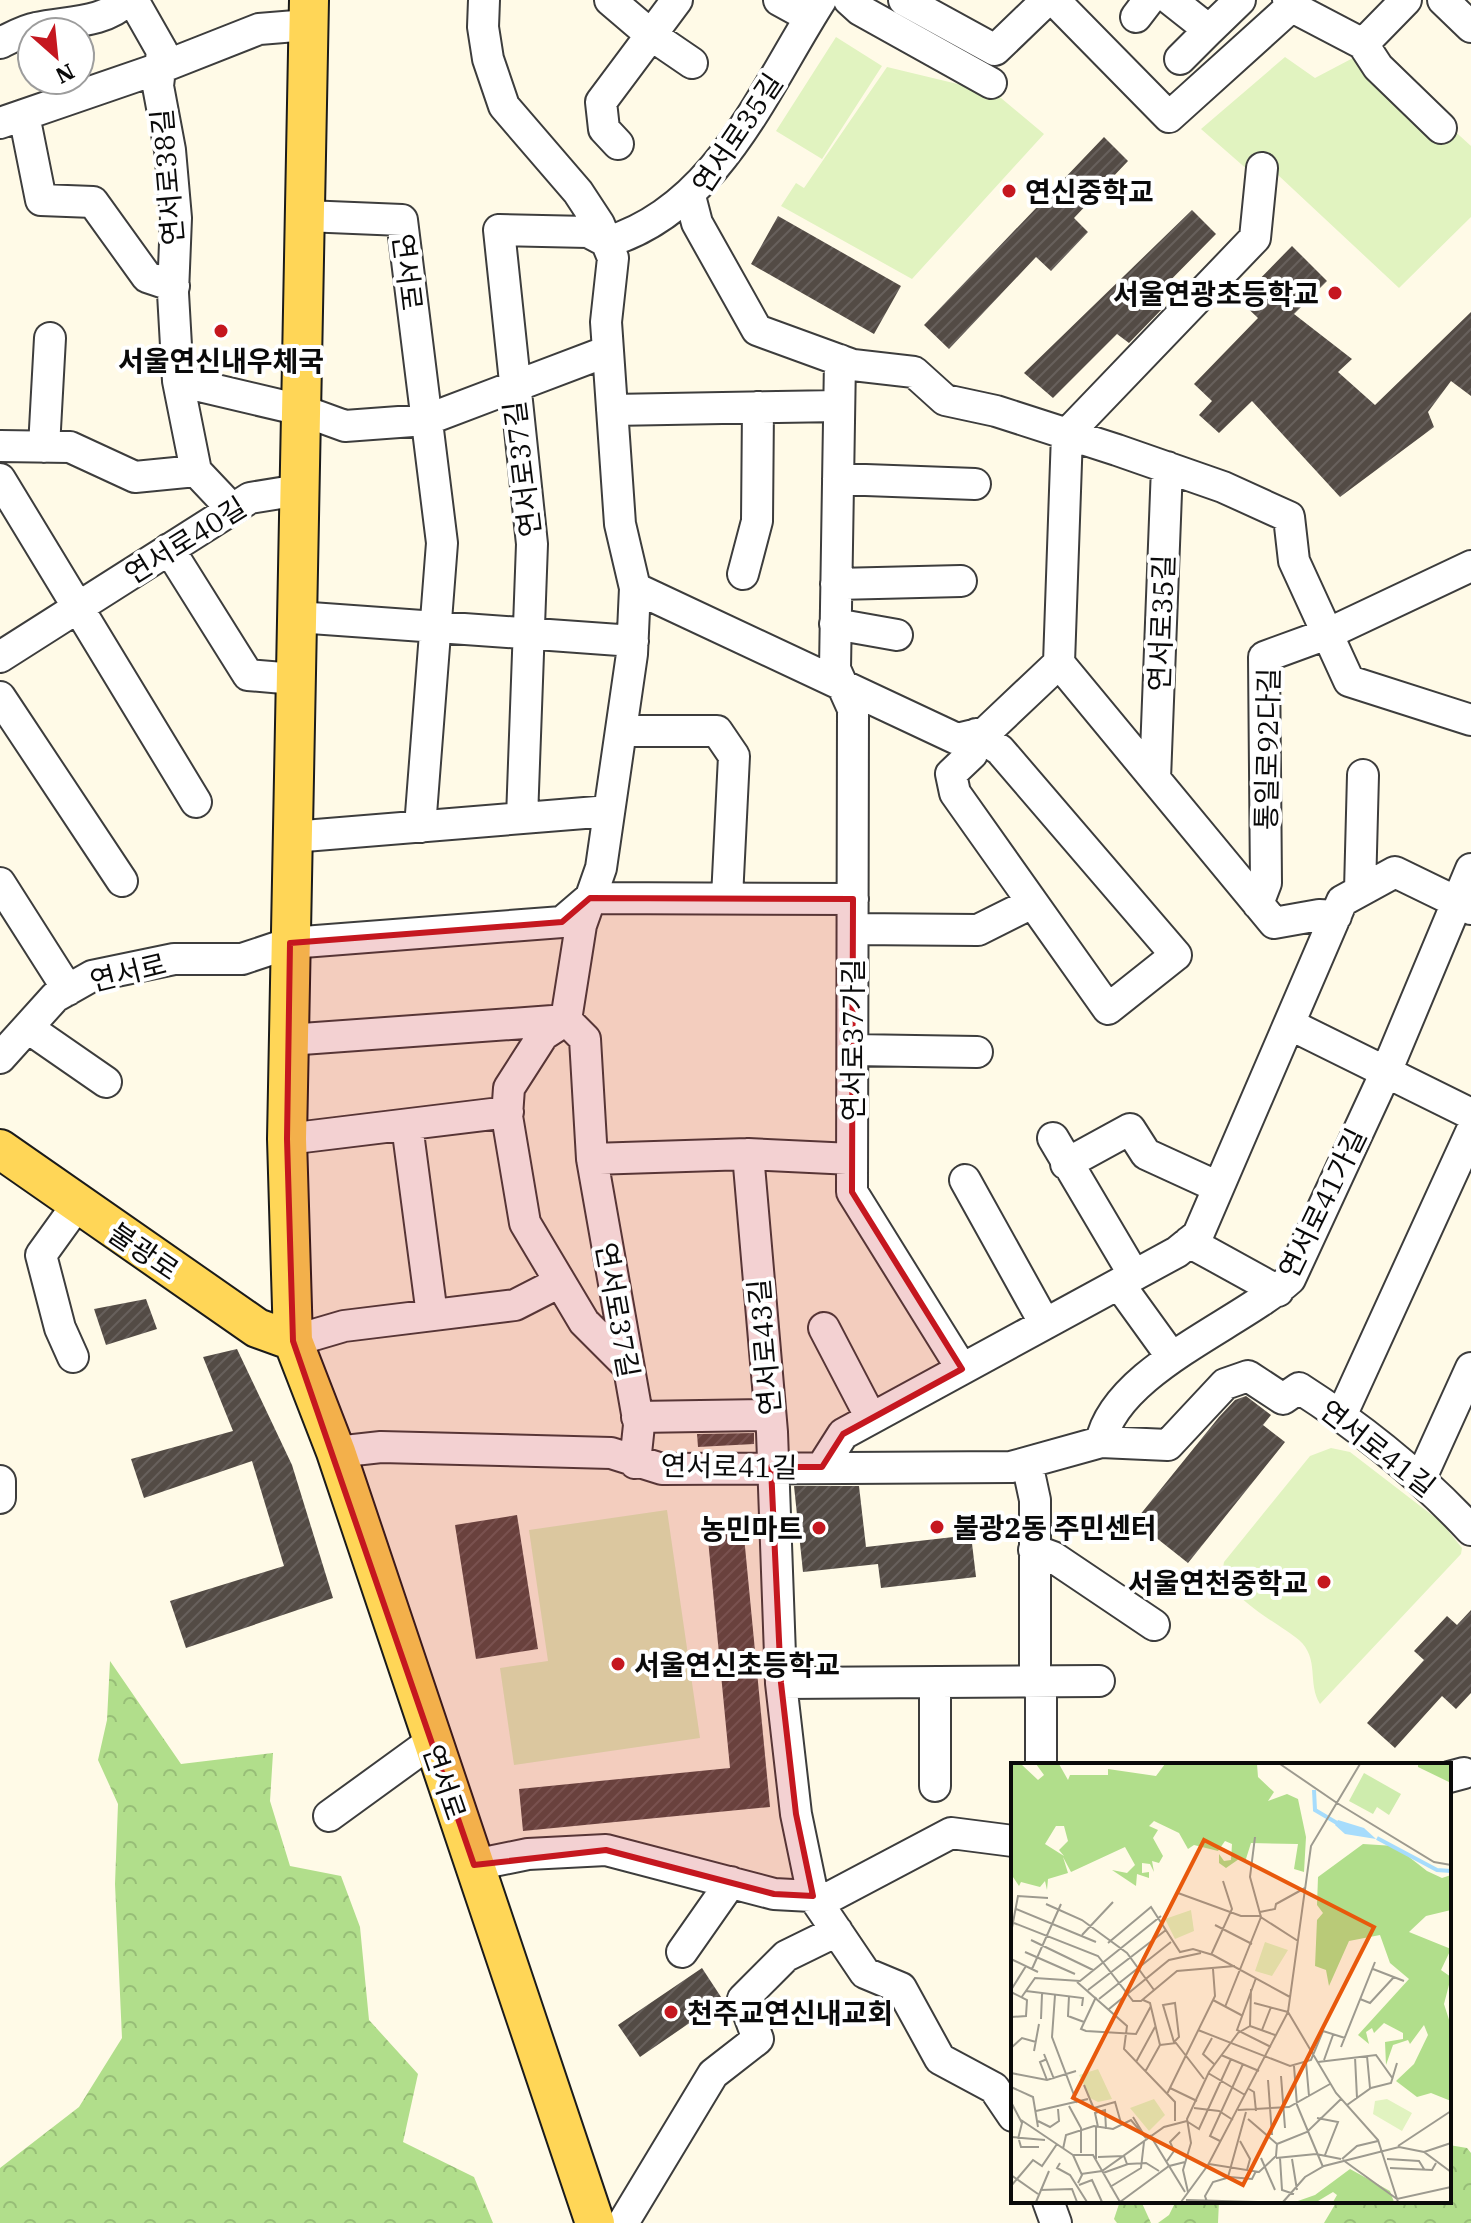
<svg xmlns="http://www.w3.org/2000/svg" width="1471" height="2223" font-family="'IBM Plex Serif','Noto Sans KR',serif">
<defs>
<pattern id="forest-crowns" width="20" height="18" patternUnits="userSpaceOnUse" patternTransform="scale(2)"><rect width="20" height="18" fill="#b1de8b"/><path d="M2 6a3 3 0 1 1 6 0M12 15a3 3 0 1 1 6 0" fill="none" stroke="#97bd77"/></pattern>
<pattern id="building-hatch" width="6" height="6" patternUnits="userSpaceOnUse" patternTransform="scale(2)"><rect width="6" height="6" fill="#534b45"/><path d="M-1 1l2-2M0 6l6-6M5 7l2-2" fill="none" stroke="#67605c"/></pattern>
</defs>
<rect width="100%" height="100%" fill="#fffae7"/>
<path fill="url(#forest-crowns)" d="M110,1661L181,1764L273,1753L270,1801L290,1866L341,1876L360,1927L369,2020L418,2074L403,2142L474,2177L493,2223H0V2168L79,2107L122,2038L115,1884L118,1804L98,1760L107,1720Z
M1449,2145L1467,2148L1471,2153V2223H1324L1337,2201H1449Z
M1120,2201H1141L1151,2223H1117L1114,2219Z
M1176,2201H1219L1218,2223H1158L1169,2215Z"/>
<path fill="#e1f3c0" d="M836,37L882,66L822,159L776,131Z
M1285,57L1315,78L1353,58L1439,135L1449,126L1471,146V217L1399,288L1278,175L1249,171L1201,129Z
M887,67L995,93L1044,134L912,279L781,206L796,183L804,188Z
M1331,1448L1350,1452L1441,1522L1462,1548L1461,1554L1320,1704C1307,1683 1320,1659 1299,1640C1277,1622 1217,1593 1224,1562L1310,1456Z
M667,1510L700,1738L514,1765L500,1668L548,1661L529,1530Z"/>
<path fill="url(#building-hatch)" d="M1104,137L1128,161L1074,218L1088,232L1051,271L1036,257L949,349L924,325Z
M1192,210L1216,234L1154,297L1163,308L1129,343L1117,334L1053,398L1024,373Z
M778,216L901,286L874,334L751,264Z
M1292,246L1327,281L1294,314L1352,359L1338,372L1375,405L1471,312V396L1451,381L1428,412L1434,427L1340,497L1252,401L1219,433L1199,415L1212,401L1194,384L1258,318L1239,300Z
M146,1299L157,1329L106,1345L94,1309Z
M237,1349L292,1465L333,1598L186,1648L170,1601L284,1566L252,1461L144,1498L131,1459L233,1431L203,1357Z
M1246,1396L1271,1415L1263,1425L1285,1442L1188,1563L1135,1521L1219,1417L1235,1400Z
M754,1433V1444L698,1447L697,1434Z
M794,1486H859L866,1547L971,1535L976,1577L881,1588L878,1564L803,1572Z
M517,1515L538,1649L476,1659L455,1525Z
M743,1526L770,1807L523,1831L519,1789L730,1768L707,1529Z
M1471,1610V1693L1456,1709L1442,1696L1395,1748L1367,1723L1424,1660L1414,1651L1447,1616L1457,1625Z
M702,1968L723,2000L640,2057L618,2025Z"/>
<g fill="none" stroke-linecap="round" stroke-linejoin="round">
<g stroke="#3d3d3d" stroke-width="34">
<path id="minor" d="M133,0L162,51L158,86L170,150L176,218L173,293L178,381L196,471L232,509
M484,0L483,27L488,59L504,106L578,192L599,224L613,258L606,322L620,524L635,588L632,654L601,868L581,925L566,1020L543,1035L509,1088L507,1116L525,1223L584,1322L628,1366
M610,0L651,35L601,102L604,129L618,144
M677,0L651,35L692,63
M779,0L810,17
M849,0L860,10L991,83
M904,0L995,50L1047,0
M1054,0L1169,117L1293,5
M1171,0L1209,30L1240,0
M1288,0L1298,10L1363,44L1378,67L1441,128
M1443,0L1471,27
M1136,17L1149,0
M0,43C11,38 24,30 36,28C67,21 103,24 128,0
M1363,44L1406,0
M1180,59L1209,30
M24,115L41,200L93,202L147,277L174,286
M0,123L160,68L259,29L308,25
M690,196L697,223L757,330L853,365L914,372L945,400L996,411L1117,450L1223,487L1289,517L1294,561L1349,681L1471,720
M305,216L402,220L442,543L420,827
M607,242C717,209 764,89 821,0
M840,360L835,669L853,709L852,1192L962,1369
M178,381L301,410L345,426L426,420L608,351
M612,410L839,406
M0,446L70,447L135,477L196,471
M44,447L50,338
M0,479L196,802
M838,479L975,484
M169,549L248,675L295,679
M743,574L757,521L758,407
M836,584L961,581
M635,588L957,739L986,732L1059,663
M297,617L633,641
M835,624L897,635
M0,657L250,498L299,490
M1059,663L1067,434L1255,238L1262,168
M1059,663L1274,923L1319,915L1336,916
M0,697L122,881
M621,731H717L734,756L727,898
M976,734L1000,750L1176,955L1108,1009L955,793L951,774L972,754Z
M1155,779L1167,467
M522,818L532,544L499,230L588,232L607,242
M292,837L609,811
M0,883L68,990
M1360,890L1363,775
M1258,904L1266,883L1264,657L1327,634L1471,566
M853,929L978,930L1032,903
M1289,1024L1471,1114
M28,1028L106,1082
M288,1040L566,1020L585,1039L592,1159L639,1425L635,1463
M853,1050L977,1052
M0,1058L55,997L92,976L174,959H242L290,943L562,922L590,898L853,899
M407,1125L432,1315
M1053,1138L1134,1275
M287,1139L508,1112
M748,1154L772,1432L781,1683L796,1814L813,1896L865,1973L901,1988L940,2059L994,2088L1013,2116
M592,1159L748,1154L852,1159
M1066,1164L1130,1129L1146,1154L1218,1187
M965,1180L1045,1324
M1189,1242L1278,1291
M1119,1284L1171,1356
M824,1328L871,1418
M293,1341L344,1326L515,1305L560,1282
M73,1357L60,1328L41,1255L77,1205
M1341,1416L1471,1132
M637,1417L770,1415
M1101,1442C1115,1371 1239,1325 1290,1279L1386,1072L1471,869
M336,1452L381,1447L611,1453L662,1469L1011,1467L1101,1442L1168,1445L1225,1384L1248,1376L1283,1399L1299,1388C1363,1429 1419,1474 1471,1530
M1027,1463L1035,1500V1682L1041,1694V1765
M822,1467L843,1434L1177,1252L1198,1235L1342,901L1395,872L1471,909
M1421,1478L1471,1368
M0,1481V1498
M1034,1550L1053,1557L1154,1625
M781,1683L1099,1681
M1449,1777L1464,1773
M935,1786V1683
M329,1816L431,1742
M474,1865L528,1854L606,1850L774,1894L830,1897L951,1833L1013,1841
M682,1952L731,1882
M1048,2201L1056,2223
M623,2223L713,2074L758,2039L743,1999L786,1956L837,1931"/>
</g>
<g stroke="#1b1b1b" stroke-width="42">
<path id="major" d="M309,0L287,1139L293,1341L336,1452L595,2223
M0,1149L257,1328L293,1341"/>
</g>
<use href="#minor" stroke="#fff" stroke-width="30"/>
<use href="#major" stroke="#ffd657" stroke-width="38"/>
</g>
<path fill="#c5171f" fill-opacity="0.2" stroke="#c5171f" stroke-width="6" stroke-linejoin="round" d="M590,898L853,899L852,1192L962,1369L843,1434L822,1467H771L781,1683L796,1814L813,1896L774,1894L606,1850L474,1865L293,1341L287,1139L290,943L562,922Z"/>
<g fill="#c5171f" stroke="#fff" stroke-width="3">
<circle cx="1009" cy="191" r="8"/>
<circle cx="1335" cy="293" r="8"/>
<circle cx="221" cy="331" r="8"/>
<circle cx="937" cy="1527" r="8"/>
<circle cx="819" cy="1528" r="8"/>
<circle cx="1324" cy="1582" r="8"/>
<circle cx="618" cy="1664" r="8"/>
<circle cx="671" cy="2012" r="8"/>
</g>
<g text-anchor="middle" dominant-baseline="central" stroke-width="8" stroke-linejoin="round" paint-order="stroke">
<g font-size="28" fill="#0a0a0a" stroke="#fff">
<text transform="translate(737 133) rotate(-56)">연서로35길</text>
<text transform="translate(167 177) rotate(-95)">연서로38길</text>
<text transform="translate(408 272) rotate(83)">연서로</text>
<text transform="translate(522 469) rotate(-97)">연서로37길</text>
<text transform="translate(185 540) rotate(-32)">연서로40길</text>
<text transform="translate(1161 623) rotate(-88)">연서로35길</text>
<text transform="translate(1267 749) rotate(-89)">통일로92다길</text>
<text transform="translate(128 972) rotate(-14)">연서로</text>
<text transform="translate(852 1040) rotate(-90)">연서로37가길</text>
<text transform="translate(1322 1203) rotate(-64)">연서로41가길</text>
<text transform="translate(144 1251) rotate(34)">불광로</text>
<text transform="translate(618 1310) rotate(80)">연서로37길</text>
<text transform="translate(764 1347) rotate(-95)">연서로43길</text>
<text transform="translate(1378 1448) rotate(38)">연서로41길</text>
<text transform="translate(729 1466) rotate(1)">연서로41길</text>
<text transform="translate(445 1782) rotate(71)">연서로</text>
</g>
<g font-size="28" font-weight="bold" fill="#0a0a0a" stroke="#fff" text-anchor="start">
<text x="1025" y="191">연신중학교</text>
<text x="1319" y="293" text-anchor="end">서울연광초등학교</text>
<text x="221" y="360" text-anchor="middle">서울연신내우체국</text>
<text x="953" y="1527">불광2동 주민센터</text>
<text x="803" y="1528" text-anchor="end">농민마트</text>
<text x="1308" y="1582" text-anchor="end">서울연천중학교</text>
<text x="634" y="1664">서울연신초등학교</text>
<text x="687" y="2012">천주교연신내교회</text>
</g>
</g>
<g transform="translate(1011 1763)">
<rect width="440" height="440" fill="#fffae7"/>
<path d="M353,10L390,31L378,52L366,44L362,51L338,38Z" fill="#ceecad"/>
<path d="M0,1H10L27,17L33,12L25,1H48L57,17L59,12H97V6L145,13L154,1H246L247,14L263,29L257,38L276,31L287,36L295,74L293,109L283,106L287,81L240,80L234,99L228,96L215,105L208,100V91L213,98L220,97L221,81L214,78L207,88L183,82L177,86L168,70L143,58L138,63L147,67L142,75L152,93L148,100L141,98L143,109L139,101L131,100V110L138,109V115L126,111L125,123L101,107L116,110L124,102L114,84L60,109L52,94L57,110L37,116L36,127L34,118L29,124L10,119L8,123L0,111ZM45,63H53L57,78L48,87L53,93L34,81ZM407,1H440V20L407,4ZM352,81L384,83L416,108L431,115L440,112V147L415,153L398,169L440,186L430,207L440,214L433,241L440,263V338L420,330L406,334L385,318L403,301L417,272L413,262L399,281L397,277L382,282L375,302L374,279L392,276V270L373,260L363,270L361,265L355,269L358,281L347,272L398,216L379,200L369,172L338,178L318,223L315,207L304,203L306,157L312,150L306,142L307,114ZM339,406L379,428L383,439H322L326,432L322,429L307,438L284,439L304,432Z" fill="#b1de8b" fill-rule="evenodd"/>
<path d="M180,147L183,168L164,176L154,156ZM254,179L277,187L261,213L244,208ZM87,306L101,336L87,339L79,335L68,312ZM143,336L154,352L138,368L119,345ZM376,336L401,350L391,368L362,351L364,338Z" fill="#e1f3c0"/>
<path d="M327,57L353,65L365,76L334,71L324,62Z" fill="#a6dcfc"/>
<path fill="none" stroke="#a6dcfc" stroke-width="4" d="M303,27L304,47L326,60M366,75L426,107L440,108"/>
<path fill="none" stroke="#9d9a8f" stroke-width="2" d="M269,1L326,40M326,40L423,99L440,102M167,130L230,153H248L287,178M35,141L71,157L116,190L143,227M5,146L85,179M249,149L264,146L265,141L294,125M3,160L87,193L122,238H130L166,208L224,203M204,162L241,181M0,170L7,133L37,135M71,172L102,139M20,177L82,207M97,180L140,144L169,189L182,186L202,192L279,234M14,189L64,211M200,192L221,146L212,118M0,196L27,209M21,206L50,141M362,206L393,218M245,215L226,267L260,284M66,219L116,263L113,286L164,339V358M0,227L15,203M77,227L155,167M15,228L72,235L71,243M0,229L16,237L15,253L0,254M44,232L41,274L66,340M58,233L57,253L73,259M85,234L70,266L75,268L125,271L140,243M10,235L24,215L69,218L150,153M88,236L160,179M349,236L359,240L383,214M132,237L139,240L149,282M202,237L232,253M164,240L168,274L163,279L152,242ZM243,240L277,249M214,244L250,154L239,114L244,74M98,246L158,197L190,190M277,249L325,330L367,377L387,439M30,256L31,231M239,263L264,272M187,267L279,303L300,297L312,268L334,275M251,267L260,244M201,275L192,291L203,301M149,282L165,280L193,316M330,284L364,199M0,285L11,275L25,279M23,288L28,261M33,291L43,316M210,292L248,308M356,293L359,325M344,294L346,335M36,296L29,299L36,317M313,297L322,272M125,299L144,264M295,299L298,333M307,299L365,292L382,316M283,303L286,342L312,404M134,309L149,282M0,310L36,317L65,308M197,310L234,332M270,313L274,365M257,317L261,372M73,322L83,346M0,324L22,334L27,364M159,325L186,338M238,326L243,329L245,348M156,331L204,233L202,206M0,339L11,360L7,376M336,342L360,325L380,320L386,300M58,343L70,365V390M83,345L104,339L110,360M183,345L208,348L222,357M227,347L278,344L319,321M25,348L77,336M306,355L327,359L314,392M237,356L266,381M10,357L62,392M27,358L39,364L48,358L47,346M177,359L188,366L220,296M85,364V396M87,364L84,350L94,347L95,366M139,372L158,403L174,399M0,374L34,377M8,377L10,384H28M209,378L199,373L232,301M229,378L239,396L236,407M266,381L296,369L330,336M387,383L440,348M52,386L55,372L83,363L102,366L120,357L135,375L122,354M413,389L440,380M62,392H82L109,439M62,392L71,412L67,420M87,394L113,393L116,401M250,395L264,427M265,395L305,391L330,396M269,395L271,427L283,431M281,396L286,427M331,396L346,383L367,378M376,396L408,398L413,406M332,397L386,436L440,424M156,398L163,388L159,379L169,369M49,400L46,405L59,412L76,439M198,401L248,409L265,393L266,381M379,405L421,407L425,400M92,410L117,401L135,400L148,408M70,411L91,408L153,364L176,358M0,412L27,431M217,414L235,349M68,422L81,417L91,439M0,423L22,397L31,403L46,381M99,424L130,405L133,379M29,427L61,426L66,439M177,429L172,407L180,380L176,356L198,309L227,270L239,263L240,226M175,437L247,439M25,439L38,408M109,439L158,403L174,429M170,439L197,402L277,249L300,83L349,1M196,439L194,433L202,419L219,414L241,416L245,408M272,439L294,414L313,403L388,384L413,389L440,409"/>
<path fill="#e8590c" fill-opacity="0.15" stroke="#e8590c" stroke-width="4" d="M193,77L363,164L232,422L62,335Z"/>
<rect width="440" height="440" fill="none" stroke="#0a0a0a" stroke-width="4"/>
</g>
<g transform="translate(56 56) rotate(153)"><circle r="38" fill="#ffffff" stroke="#9d9d9d" stroke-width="2"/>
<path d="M0-6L14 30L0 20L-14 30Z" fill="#c5171f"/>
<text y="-12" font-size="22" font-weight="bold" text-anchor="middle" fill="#0a0a0a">N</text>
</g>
</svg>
